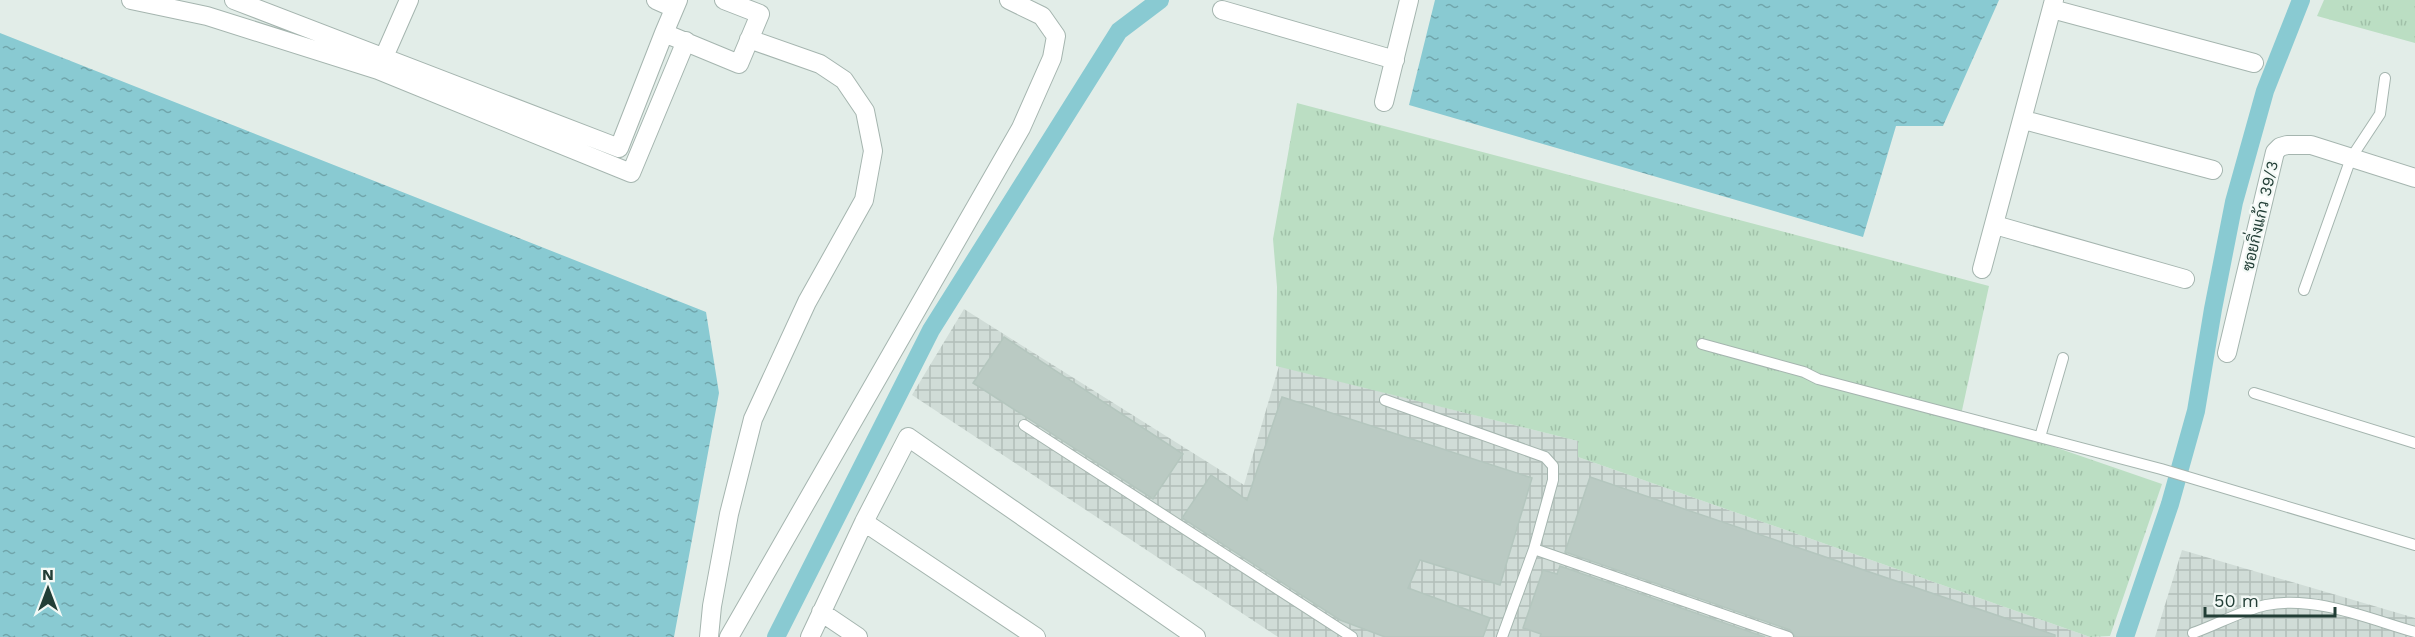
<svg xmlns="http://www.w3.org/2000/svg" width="2415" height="637" font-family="'Work Sans',Sarabun,sans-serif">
<defs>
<pattern id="industrial-grid" width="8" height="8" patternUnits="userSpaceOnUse" patternTransform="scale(1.5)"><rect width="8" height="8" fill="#d0dcd7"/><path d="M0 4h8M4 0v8" fill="none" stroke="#b2beb9"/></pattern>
<pattern id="grass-tufts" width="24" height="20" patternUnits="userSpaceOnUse" patternTransform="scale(1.5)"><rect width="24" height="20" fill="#bbdec3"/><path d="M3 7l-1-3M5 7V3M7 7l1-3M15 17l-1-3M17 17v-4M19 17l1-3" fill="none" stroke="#a0c0a8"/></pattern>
<pattern id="water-ripples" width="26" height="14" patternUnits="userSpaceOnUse" patternTransform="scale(1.5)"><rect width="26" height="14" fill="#89cad2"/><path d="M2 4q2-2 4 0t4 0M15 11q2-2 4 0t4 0" fill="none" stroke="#70a5ab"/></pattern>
</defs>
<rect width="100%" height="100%" fill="#e2ede8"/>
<path fill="url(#industrial-grid)" d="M964,309L1244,485L1279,366L1578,441V457L2090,637H1278L912,395Z
M2182,550L2415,618V637H2155Z"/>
<path fill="url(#grass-tufts)" d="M2324,0H2415V43L2317,16Z
M1297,103L1989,286L1961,415L2162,484L2110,636L2090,637L1578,457V441L1276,366L1277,287L1273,239Z"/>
<path fill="url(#water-ripples)" d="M1435,0H1999L1943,126H1896L1863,237L1409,105Z
M0,33L706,312L719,393L674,637H0Z"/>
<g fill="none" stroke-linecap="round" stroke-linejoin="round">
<path stroke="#89cad2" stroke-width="18" d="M776,637L931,330L1119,31L1160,0
M2125,637L2170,504L2196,411L2213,309L2234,202L2265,91L2301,0"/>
</g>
<path fill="#bacac3" stroke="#b4c6be" stroke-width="1.5" d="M1004,337L1183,454L1153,499L973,383Z
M1282,397L1532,478L1500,585L1420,560L1408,588L1490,618L1483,637H1385L1340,620L1182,518L1211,475L1247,500Z
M1590,477L2055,635V637H1795L1790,630L1565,552Z
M1560,566L1765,637H1540L1541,634L1523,628L1543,570L1557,574Z"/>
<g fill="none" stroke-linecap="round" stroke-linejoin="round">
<g stroke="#a5b5af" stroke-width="12">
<path id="lane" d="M2304,290L2351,158L2380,114L2385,78
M1702,344L1804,372L1818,379L2161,469L2415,545
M2254,393L2415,443
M1385,400L1545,457L1553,466V480L1534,549L1502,637
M1024,425L1352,637
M2040,437L2063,358
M1534,549L1788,637
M2193,633C2216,625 2243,610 2266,605C2315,595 2369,619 2415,632"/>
</g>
<g stroke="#a5b5af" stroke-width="20">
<path id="street" d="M131,0L207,16L378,70L631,173L686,41
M234,0L619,148L664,33
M656,0L674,8
M678,0L664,33L739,64L760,14L724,0
M2052,9L2254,63
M1222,10L1395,60
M380,66L409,0
M1384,102L1409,0
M2024,120L2213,170
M1995,225L2185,279
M1982,269L2054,0
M2227,353L2275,152L2280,147L2287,145H2311L2415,178
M864,522L1036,637
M821,612L858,637
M709,637L712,606L729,514L753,419L807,302L864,200L873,151L865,111L844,80L820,64L749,39
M729,637L1021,128L1052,58L1056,36L1042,16L1009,0
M810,637L864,522L908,437L1196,637"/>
</g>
<use href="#lane" stroke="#fff" stroke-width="10"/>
<use href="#street" stroke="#fff" stroke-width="18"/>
</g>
<g text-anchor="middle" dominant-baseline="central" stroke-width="4.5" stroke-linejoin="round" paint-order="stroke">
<g font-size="16" fill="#223e36" stroke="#f3f9f6">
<text transform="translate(2260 216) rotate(-77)">ซอยกิ่งแก้ว 39/3</text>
</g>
</g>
<g transform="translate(48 589)" stroke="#f3f9f6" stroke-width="4.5" paint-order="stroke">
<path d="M0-4.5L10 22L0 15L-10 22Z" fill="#223e36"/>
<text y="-9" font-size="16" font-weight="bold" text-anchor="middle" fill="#223e36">N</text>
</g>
<path d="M2205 607v9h130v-9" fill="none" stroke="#223e36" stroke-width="3"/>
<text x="2214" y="607" font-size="18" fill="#223e36" stroke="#f3f9f6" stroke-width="4.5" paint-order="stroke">50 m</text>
</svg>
